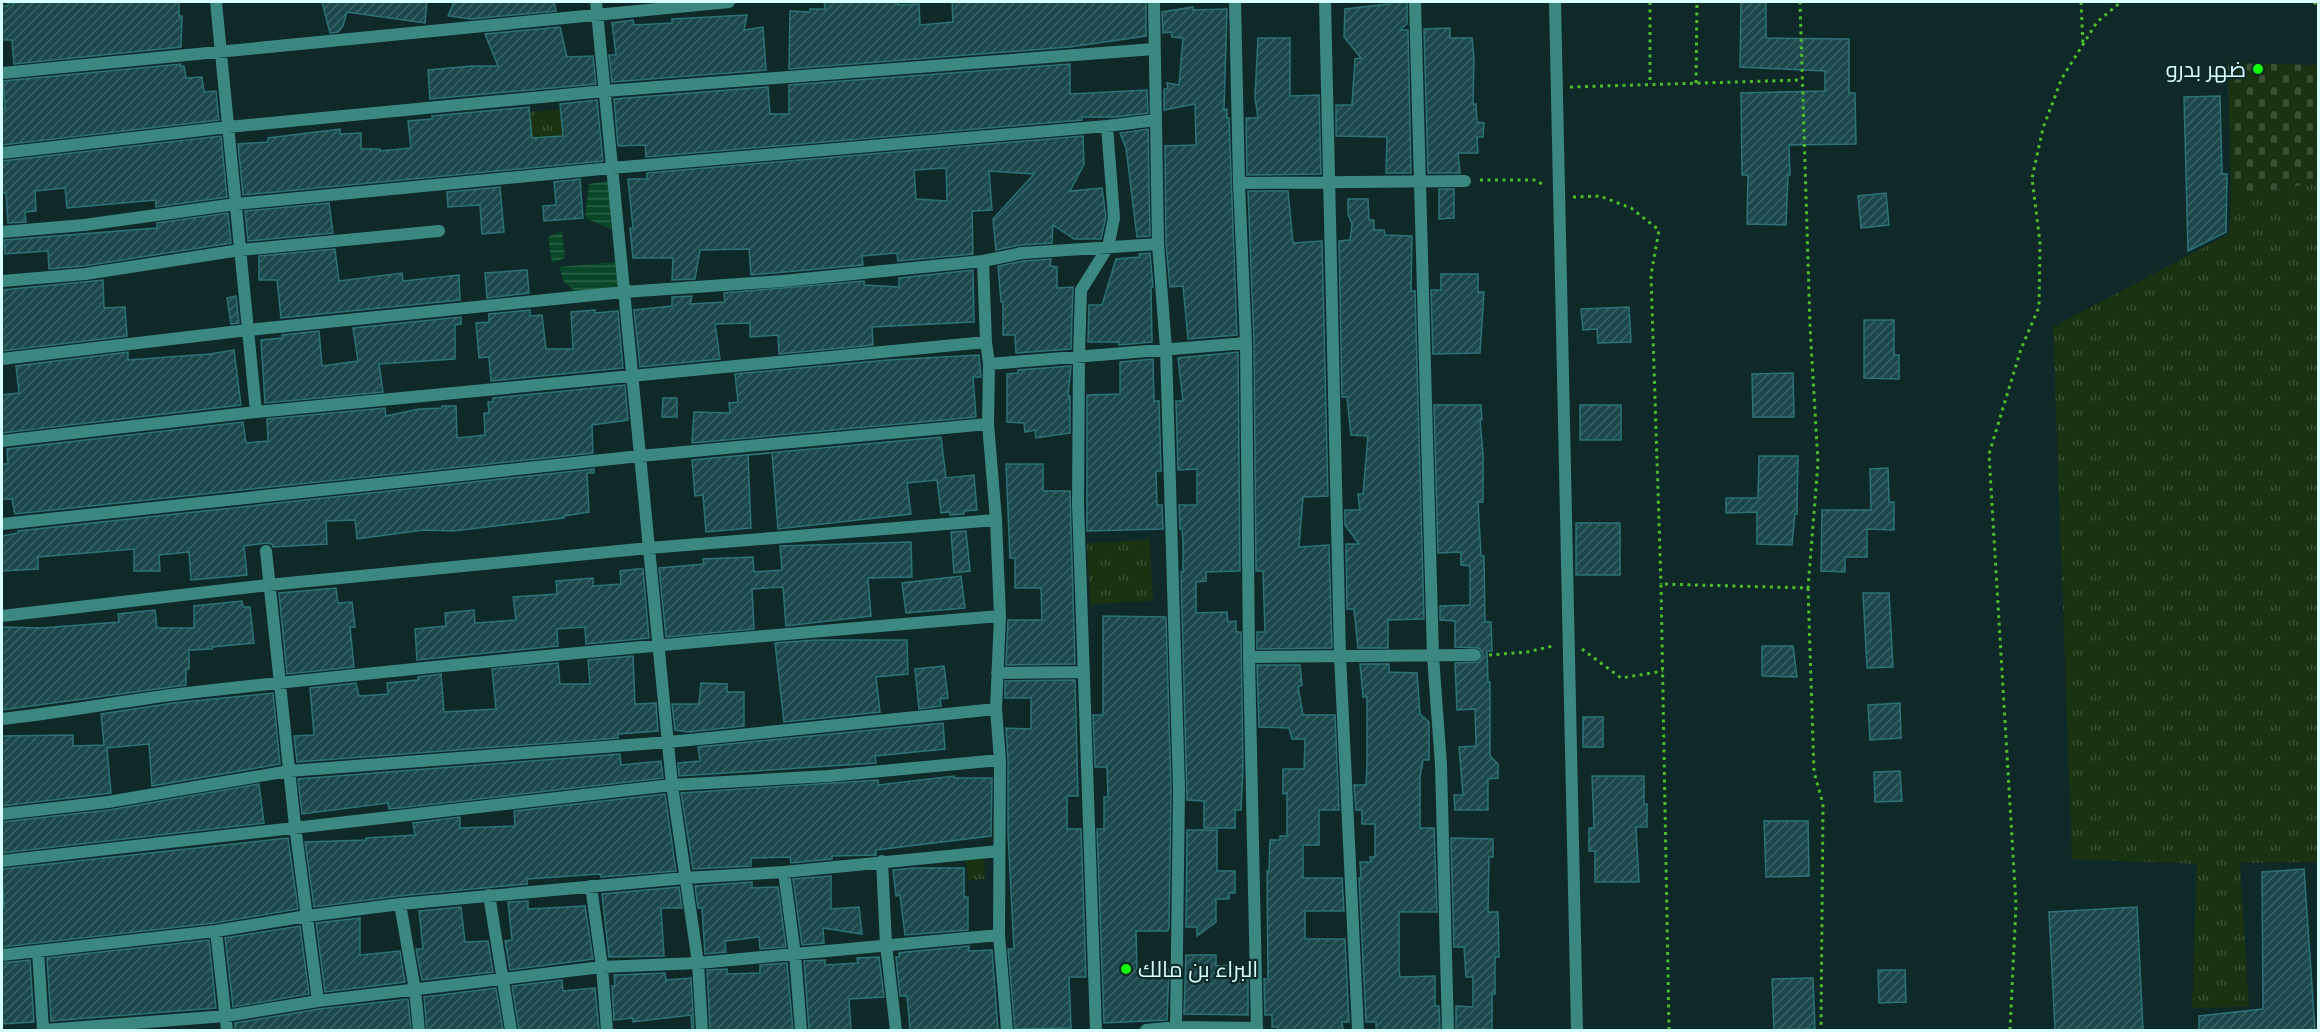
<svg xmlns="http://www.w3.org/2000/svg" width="2320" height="1032" font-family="'Space Grotesk',Cairo,sans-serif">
<defs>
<pattern id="grass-tufts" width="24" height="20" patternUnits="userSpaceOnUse" patternTransform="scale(1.5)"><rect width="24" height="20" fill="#193212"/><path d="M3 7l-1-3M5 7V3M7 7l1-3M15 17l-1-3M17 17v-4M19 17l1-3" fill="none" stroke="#3a5135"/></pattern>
<pattern id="cemetery-stones" width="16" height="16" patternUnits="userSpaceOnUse" patternTransform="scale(1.5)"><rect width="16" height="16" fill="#193212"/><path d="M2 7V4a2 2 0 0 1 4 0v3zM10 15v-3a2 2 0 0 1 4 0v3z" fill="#3a5135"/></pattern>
<pattern id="water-rules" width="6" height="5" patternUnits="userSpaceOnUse" patternTransform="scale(1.5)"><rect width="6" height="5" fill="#094727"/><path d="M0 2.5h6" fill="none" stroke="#2c6347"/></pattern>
<pattern id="building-hatch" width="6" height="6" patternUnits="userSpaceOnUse" patternTransform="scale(1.5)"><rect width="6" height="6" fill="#1b484a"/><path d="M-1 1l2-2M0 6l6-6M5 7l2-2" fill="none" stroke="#3b6365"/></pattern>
</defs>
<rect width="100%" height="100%" fill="#0f2828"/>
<path fill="url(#grass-tufts)" d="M561,109L563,136L532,139L529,112Z
M2318,183V862L2240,863L2249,1007L2192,1008L2197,864L2072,859L2053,327L2229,234L2231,196Z
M1150,540L1153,601L1090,604L1087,543Z
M984,857L985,879L968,880L966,859Z"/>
<path fill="url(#cemetery-stones)" d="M2228,63L2318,65V183L2231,196Z"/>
<path fill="url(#water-rules)" d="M608,181L611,229L585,218L589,184Z
M562,231L565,258L552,263L548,237Z
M615,262L618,288L576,292L564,282L559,267Z"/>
<path fill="url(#building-hatch)" stroke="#2d7376" stroke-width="1.5" fill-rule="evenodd" d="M26,2H179V16H182L181,47L14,64L12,40H2V6H8V3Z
M322,2H427L425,23L347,12L343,26L338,32L330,33Z
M454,2H554L556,11L471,19L448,16Z
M824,2H898V5L919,4L920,25L953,22L952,2H1146V36L1070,47L789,69L790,11L810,12V9H825Z
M1388,2H1407V24L1400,30H1408L1411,173H1386L1387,137L1336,136V105H1352L1355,59L1361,58L1344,37L1345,9L1388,4Z
M1741,2H1766V38L1849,39V93H1855L1856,144L1789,145L1790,175H1788L1786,225L1747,224L1748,175H1742L1741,93L1825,91V71L1740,67Z
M1193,7V10L1227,9L1224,110L1227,109V118H1229L1237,335L1188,339L1183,286L1170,287L1166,244L1165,146L1196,145L1195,104L1164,110V89H1168L1167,83L1179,85L1183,38L1172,37L1171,32L1163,33L1162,12Z
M747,15L744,30L763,27L766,70L612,82L609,55H616L612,23L633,20L634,25L672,23V19Z
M560,27L567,57L593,56L596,84L430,99L428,70L472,66H498L485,34Z
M1450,28V38H1472L1474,58L1473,104H1476L1477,122L1484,123L1483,137H1477L1478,153H1458L1460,173H1428L1424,29Z
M1258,38H1290V96L1319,95L1321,174L1247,175L1246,118H1258L1255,97Z
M181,64L180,67L184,66L186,78L202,77L204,92L216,91L219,120L2,145V109H5L3,81Z
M1070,64V94L1147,90L1148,113L1115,117H1082V120L646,157L645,145L618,146L614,99L768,87L770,114H789V85Z
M2220,96L2222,174H2227L2226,232L2188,251L2184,97Z
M597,100L603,161L243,195L238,144L268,142V138L340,129V134L361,133V149H380V151L411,148L408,121L432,119V116L529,107L532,138L563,136L560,104Z
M1148,129L1150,236L1137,237L1126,148L1120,133Z
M221,136L227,197L156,207V200L67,208L65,188L35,191L36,211L25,212L26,222L8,223L6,193H2V161Z
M1083,136L1084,164L1070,191L1102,188L1106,217L1101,239H1074L1053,225L1052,243L1021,245L996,250L993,219L1034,174L989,171L992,210L972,211L973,254L898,261L897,253L862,256L863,265L751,275L749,249L700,250L695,279L672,280L673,258H633L630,228H633L628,179H647V173ZM946,168L947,201L916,199L914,170Z
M580,179L583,218L544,221L543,206L556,205L554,182Z
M500,187L504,232L482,234L480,205L448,207L447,192Z
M1439,189H1454V218L1439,219Z
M1248,191H1288L1293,243L1322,241L1328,496L1303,497L1299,547L1329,545L1332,648L1257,649V632H1265L1263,571H1256L1254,343Z
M1886,193L1889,225L1861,228L1858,196Z
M1348,199H1368L1369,220H1374V230H1384L1385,235L1412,236L1411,291H1415L1424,619L1388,620V648H1358L1354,609H1347L1346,544H1359L1345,525V510H1360L1358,494H1363L1368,436L1351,435L1347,397H1342L1339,241L1350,240L1352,224L1348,214Z
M329,203L333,233L248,241L245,211Z
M228,213L231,243L84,266L49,269L48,251L5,254L4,240L157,228V223Z
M335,249L339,281L402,273L403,281L459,275L460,300L281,318L277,280H259V256Z
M1150,253L1153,287H1151L1152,342L1119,345V342H1088L1089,305H1102L1116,259L1140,257L1139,254Z
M1051,259L1050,266L1057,267V288L1073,287L1071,349L1016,353L1015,335H1003V302H1001L998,266L1023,261Z
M527,270L529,293L487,298L485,273Z
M973,270L974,322L872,327L873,345L779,354L778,335L750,337V323L715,324L720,359L640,367L634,310L672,306V297L692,296L690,304L725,302L724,293L864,281V285L899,287V278Z
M1441,274H1478V292H1484L1480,353L1433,354L1431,290H1441Z
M103,280L104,308L125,307L127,336L2,351V290Z
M236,296L239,323L231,324L227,298Z
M1629,307L1631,342L1598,343L1597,329L1583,330L1581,309Z
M530,310V316L542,315L546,349H573L571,312L595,310V313L618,311L623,368L491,381L489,357L479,358L476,323L489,322V314Z
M461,317V324L455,325V359L379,364L383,392L265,403L261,340L282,338V335L319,331L322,366L358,361L353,328Z
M1864,320H1894V355H1899V379L1864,378Z
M234,350L241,405L2,433V395L19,393L16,366L128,352V360L210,354Z
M1238,352L1240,571L1206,572V581L1196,582V613L1227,612L1228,622L1236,621V632H1241L1243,768L1241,810H1235V828H1204V801L1187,800L1181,572H1183V543L1182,528L1180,529L1179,505H1197V469L1178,470L1176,401H1183L1178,358Z
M979,355L981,377H973L976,417L692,443L694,412L730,413L729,403L738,402L735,374L888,360Z
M1153,359L1154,401H1159L1161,471H1156L1157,505H1162L1163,529L1087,531V395L1120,394V362Z
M1071,366L1068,396H1070V433L1036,438L1035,430L1025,432L1024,423L1007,422V374L1018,373V370Z
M1793,373L1794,417H1753L1752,374Z
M625,385L628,420L592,425L593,453L15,514L12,499H2V464H8L7,449L243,422L246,443L268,441L267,419L385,408L386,416L419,409L442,408V406H456L457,438L485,435L484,413H489L488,402H493V398Z
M663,398H677V417H662Z
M1434,405H1481L1482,420H1480L1483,454V502H1478L1481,556H1484L1485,622H1491L1492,651H1487L1488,682H1490V756L1498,764V778L1488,779V810H1455L1454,795H1463L1459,747L1476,746L1475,709L1457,710L1455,663L1479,662L1483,654L1479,648L1455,647V621L1440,620V606L1470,605V566L1461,565V552L1438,553Z
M1580,405H1621V440H1580Z
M941,437L946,478L974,475L977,510L964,511V514L950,515V512L941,513L937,480L907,483L911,514L778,529L772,453L748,455L751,528L706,532L703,495L695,496L692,460Z
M1759,456H1798L1797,514H1795L1792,545L1757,544V512L1726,513V498H1758Z
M1006,464H1043V491H1070L1075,664L1006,665L1008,620H1042L1041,588H1015V558H1010Z
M1888,468L1889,502H1894V530L1867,529V557H1845V572L1821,571L1822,510H1871L1870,469Z
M594,469V473H587L589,512L564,516V518L453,531L424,530L357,539L355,520L326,521L327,544L273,547L272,544L266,543L244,546L247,575L191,580L189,552L159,555L160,571H134V549L38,557V569L2,571V536L18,533V531Z
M1576,523H1620V575H1576Z
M966,531L970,571L954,573L951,532Z
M911,542L912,577L868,578L871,616L786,626L783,587L752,589L754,629L666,637L659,568L704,564L703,559L753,557L754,572L782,570L780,546Z
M636,569H643L649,638L586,644L585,627L557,629L558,646L417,660L415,629L446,626L445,613L474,610L475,623L516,620L513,597L557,594L556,581L593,578V586L621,584L620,571Z
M961,576L965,608L906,613L902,583Z
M336,588L338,603L352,602L355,627H350L354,667L287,674L279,593Z
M1863,593H1889L1893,667L1867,668Z
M242,601L243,607H250L254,643L212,647V649L189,650V669H186V685L2,710V627L41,628L119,622L118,614L155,610L157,628H194V606Z
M1103,616L1166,617L1171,789L1169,927L1168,931H1136L1137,969H1169L1167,1020L1104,1023L1097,829H1104V797H1108L1107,767H1095L1093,715H1103Z
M816,640H907L908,674L876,677L880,712L784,722L775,643Z
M1762,646H1793L1797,677L1762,676Z
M633,656L635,704L656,703L658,731L618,734V738L297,762L294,736L314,735L310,688L356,683L359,696L388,694L387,683L418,680V677L441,674L444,712L496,709L492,669L558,663L560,684H590L588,660Z
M1360,664H1389V672L1417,673L1420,714L1429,722V760H1423L1420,777V828H1434L1437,912H1399V969L1400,977L1435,976V1006H1439L1440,1030H1376V1022H1366L1359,878H1361L1360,862H1371L1370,857H1375V824H1362V810H1356L1354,785H1366L1367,765V697H1363Z
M1257,665H1300L1302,685L1298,687L1303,715H1335L1339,810H1319V845H1303V878H1342L1344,911H1305V939H1345L1349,1022H1342L1343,1030H1278V1027H1272V1015H1265L1264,979H1268L1267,871H1269L1270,840H1280V836H1287V793L1283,794V769H1304L1305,739H1292L1289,728L1259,727Z
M944,666L948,698L940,699L941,706L919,709L915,669Z
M1075,680L1078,796H1067V829H1081L1086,977H1069L1071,1028L1015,1029L1008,949H1014L1008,834V760L1006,728L1031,729V698H1005V681Z
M701,683L727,684V692H744V726L688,732L675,730L672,704H699Z
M273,693L280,764L152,786L149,744L107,748L111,793L2,806V736L73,735V746L104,745L101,714L173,703Z
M1900,703L1901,738L1870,740L1868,705Z
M1583,717H1603V747H1583Z
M943,723L945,749L875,756L876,763L679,776L678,763L700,761L698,747Z
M620,754L621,765L661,761L663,778L399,808L389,809L388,803L302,814L298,779Z
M1900,771L1902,801L1875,802L1874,772Z
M954,776V778H992L991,836L876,850V855L832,856V859L791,863L790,857L751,858V866L693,869L681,793L878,780V785Z
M1592,776H1644V804H1647V827H1636L1639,882H1595V851H1589V828H1594Z
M259,784L264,823L2,853V822L109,810Z
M665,794L676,871L601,877L600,874L527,879V884L399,896L314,907L305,842L366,840V838L415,835L413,823L460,817V828L515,826L514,811Z
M1764,821H1808L1809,876L1766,877Z
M1187,830H1217V871H1235V893H1229V899H1216V922L1197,936V927H1186Z
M288,838L298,909L215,923L2,947V909L4,908L2,874L3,869Z
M1451,838L1493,839V857H1489L1488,912H1498L1499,957H1495V994H1492V1029L1456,1030V1006L1473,1007V977H1466L1464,947H1454Z
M914,868H964V897H968V930L905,935L900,895L896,896L893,870Z
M2304,869L2315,1030H2199V1016L2263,1009L2262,872Z
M831,876V909L859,907L862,934L823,928L824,943L802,945L793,879Z
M752,882V888L778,887L786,947L760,949L759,937L725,941L726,952L705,954L702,908H698L695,886Z
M679,887L682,908H661L664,956L609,957L602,894Z
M528,901V909L585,906L593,959L510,970L505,941L512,940L508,902Z
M461,907L465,942L488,941L493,972L422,980L416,949H423L419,911Z
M2137,907L2143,1030H2055L2049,912Z
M360,918V955L400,951L405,982L325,992L316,923Z
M300,926L309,994L233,1007L225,938Z
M209,940L216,1008L51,1021L47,958Z
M969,946V951L992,950L998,1030H910L907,996H900L896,957H899V953L906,952Z
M1186,955H1216V966L1233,965V979H1248V1015L1184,1014Z
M879,957L884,997L849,999L851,1030H809L804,961L825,960V965L858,963L857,958Z
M30,960L34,1022L2,1024V963Z
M787,963L793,1030H710L707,970L727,969V974L760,973V965Z
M1878,970H1905L1906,1002L1879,1003Z
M665,973L666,980L691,978L694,1030H692L691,1015L633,1022V1018L614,1020L612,986H615L614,975Z
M1813,978L1815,1029L1774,1030L1772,979Z
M562,980L563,991L595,988L599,1030H519L512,986Z
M496,988L503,1030H427L424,997Z
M408,999L411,1030H235V1023L319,1009Z"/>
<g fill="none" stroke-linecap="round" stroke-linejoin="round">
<path stroke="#4dbc2d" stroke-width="3" stroke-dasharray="3 4.5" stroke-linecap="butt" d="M1650,2V84
M2081,2L2083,45
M2314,2L2318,6
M1696,83L1697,2
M1570,87L1802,80
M1480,180H1536L1543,185
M1573,197L1600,196L1631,208L1659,230L1651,275L1661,584
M1808,588L1814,772L1823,804L1821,1030
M1582,649L1621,678L1663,671
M1489,655L1527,652L1553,646
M1669,1030L1661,584L1808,588L1818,463L1810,326L1800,2
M2010,1030L2016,905L1989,454L2021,349L2039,307L2040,243L2032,178L2043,128L2062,78L2097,22L2121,2"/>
<path stroke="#3a887f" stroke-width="12" d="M216,2L256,412
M596,2L672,785L698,963L702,1030
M1154,2L1158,244L1166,349L1179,789L1176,1030
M1235,2L1239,183L1246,343L1249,657L1257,1030
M1325,2L1340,656L1358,1030
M1415,2L1433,656L1441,765L1448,1030
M1555,2L1577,1030
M2,73L729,2
M2,153L228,127L605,91L1154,49
M1239,183L1465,181
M2,232L84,225L236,204L612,168L1107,126L1156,120
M983,261L986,342L989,364L988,424L996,520L1000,616L996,709L1000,760L999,935L1007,1030
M2,281L85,274L240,250L439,231
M2,359L248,330L624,292L783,281L983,261L1022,253L1158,244
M989,364L1246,343
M2,441L256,412L986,342
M2,524L640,456L988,424
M266,551L295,826L318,1001
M2,616L268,585L649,548L996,520
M1249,657L1475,655
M997,673L1084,672
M2,719C67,712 131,699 196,692C464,662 732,638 1000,616
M2,814L108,802L289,771L669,742L996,709
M2,861L672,785L828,776L1000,760
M882,861L886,945L896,1030
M784,872L795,955L801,1030
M591,886L602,967L607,1030
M489,895L511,1030
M400,904L415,990L419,1030
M216,931L227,1030
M38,951L43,1030
M2,955L216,931L307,916L400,904L685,878L784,872L999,851
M45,1030L226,1016L318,1001L602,967L698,963L999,935
M1096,1030L1078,504L1079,355L1081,290L1108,247L1114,218L1107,126
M1146,1030L1176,1027L1257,1028"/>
</g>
<g fill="#12ff03" stroke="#0f2828" stroke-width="2">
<circle cx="2258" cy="69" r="6"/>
<circle cx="1126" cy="969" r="6"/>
</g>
<g text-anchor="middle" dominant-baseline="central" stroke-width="4.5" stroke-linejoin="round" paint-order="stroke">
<g font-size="22" fill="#d7fffd" stroke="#0f2828" text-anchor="end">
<text x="2246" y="69">ضهر بدرو</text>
<text x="1138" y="969" text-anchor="start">البراء بن مالك</text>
</g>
</g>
<rect width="2320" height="1032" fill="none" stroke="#d7fffd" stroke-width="6"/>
</svg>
